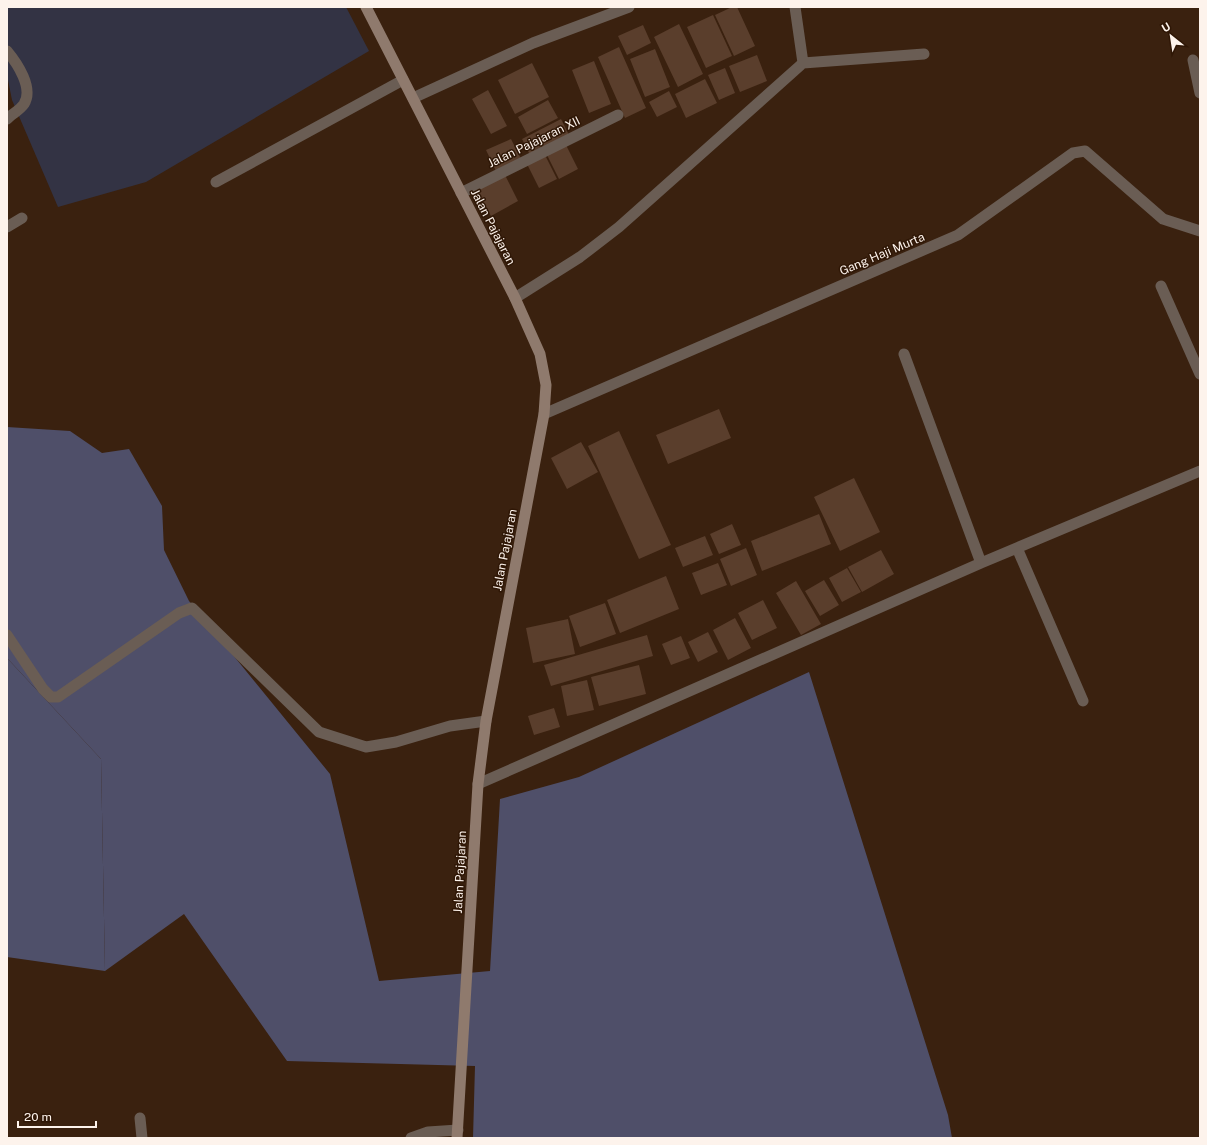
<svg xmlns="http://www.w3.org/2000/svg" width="1207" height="1145" font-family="'Public Sans',sans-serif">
<rect width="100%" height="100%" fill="#3a210f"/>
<path fill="#334" d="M7,7H346L369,51L146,182L58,207L12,100L7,75Z"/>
<path fill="#4f4f69" d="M7,427L70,431L102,453L129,449L162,506L164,550L189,601L330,774L379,981L490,971L500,799L579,777L809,672L948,1115L952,1138H473L475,1066L287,1061L184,914L105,971L101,759L7,658Z"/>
<path fill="#4f506a" d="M7,658L101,759L105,971L7,957Z"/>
<path fill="#5a3e2c" d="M732,7H737L755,46L734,56L715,15Z
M713,15L732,56L706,68L687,27Z
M679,24L703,74L678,87L654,37Z
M643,25L651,43L627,55L618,36Z
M619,47L646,108L625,118L598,57Z
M655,49L670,87L645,97L630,59Z
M757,55L767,81L740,92L729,66Z
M594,61L611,104L589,113L572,70Z
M532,63L549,97L515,114L498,80Z
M725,68L735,93L719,100L708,75Z
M705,79L717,103L686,118L675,94Z
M488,90L507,126L491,134L472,99Z
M669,91L677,107L657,117L649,102Z
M548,100L558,118L527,134L518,117Z
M561,119L570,137L531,157L522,139Z
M511,139L521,159L496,171L486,150Z
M566,145L578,169L559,179L547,155Z
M545,155L557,179L539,188L527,164Z
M505,175L518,201L491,216L477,190Z
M719,409L731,438L668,464L656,435Z
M619,431L671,545L639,559L588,446Z
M581,442L598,472L567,489L551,458Z
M854,478L880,532L840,551L814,497Z
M819,514L831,544L762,571L751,541Z
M732,524L741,545L719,554L710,534Z
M705,536L713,555L683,567L675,548Z
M746,548L757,575L731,586L720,559Z
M881,550L894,574L862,592L848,567Z
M718,563L727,585L701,595L692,573Z
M847,568L861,592L842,602L829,578Z
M666,576L679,609L620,633L607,600Z
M824,580L839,605L820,616L805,591Z
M796,581L821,624L801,635L776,593Z
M763,600L777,628L752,640L738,613Z
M605,603L616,634L580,647L569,616Z
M735,618L751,648L728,660L713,630Z
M568,619L575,654L533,663L526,628Z
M708,632L718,652L698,662L688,642Z
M647,635L653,656L551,686L544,665Z
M681,636L690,658L671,665L662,644Z
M639,665L646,694L599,706L591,677Z
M587,680L594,710L567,716L561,686Z
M554,708L560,727L534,735L528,716Z"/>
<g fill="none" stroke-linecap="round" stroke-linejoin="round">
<path stroke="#6a5d54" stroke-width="11" d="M1193,60L1200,93
M803,63L924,54
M7,227L22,218
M1161,286L1200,374
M515,298L580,257L619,227L803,63L795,7
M1017,548L1083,701
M981,563L1200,471
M7,635L43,689L51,697H58L179,613L192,608L319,732L366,747L396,742L450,726L486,721
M478,784L981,563L904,354
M140,1118L142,1138
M411,1138L428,1132L458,1130"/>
<path stroke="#6a5d54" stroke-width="11" d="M7,51C17,63 34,88 24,104C20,110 12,114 7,119
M413,98L533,43L629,7
M216,182L403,80
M461,193L618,115
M544,414L958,235L1073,153L1085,151L1163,219L1200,231"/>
<path stroke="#8f7a6d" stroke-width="11" d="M366,7L515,298L540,354L546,385L544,414L486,721L478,784L457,1138"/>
</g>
<g text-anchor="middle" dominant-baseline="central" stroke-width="3" stroke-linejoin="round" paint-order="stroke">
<g font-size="12" fill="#fdf3ec" stroke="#2f1706">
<text transform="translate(534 142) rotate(-26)">Jalan Pajajaran XII</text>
<text transform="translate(493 227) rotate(63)">Jalan Pajajaran</text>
<text transform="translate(882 254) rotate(-23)">Gang Haji Murta</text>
<text transform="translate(505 550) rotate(-79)">Jalan Pajajaran</text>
<text transform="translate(460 872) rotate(-87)">Jalan Pajajaran</text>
</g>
</g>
<rect width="1207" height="1145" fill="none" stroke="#fdf3ec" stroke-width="16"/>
<g transform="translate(1171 36) rotate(330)" stroke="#2f1706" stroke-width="3" paint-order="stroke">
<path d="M0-3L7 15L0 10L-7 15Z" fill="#fdf3ec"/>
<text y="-6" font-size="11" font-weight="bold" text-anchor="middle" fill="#fdf3ec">U</text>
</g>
<path d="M18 1121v6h78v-6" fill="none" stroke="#fdf3ec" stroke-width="2"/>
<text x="24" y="1121" font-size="12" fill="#fdf3ec" stroke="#2f1706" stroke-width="3" paint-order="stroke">20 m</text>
</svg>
